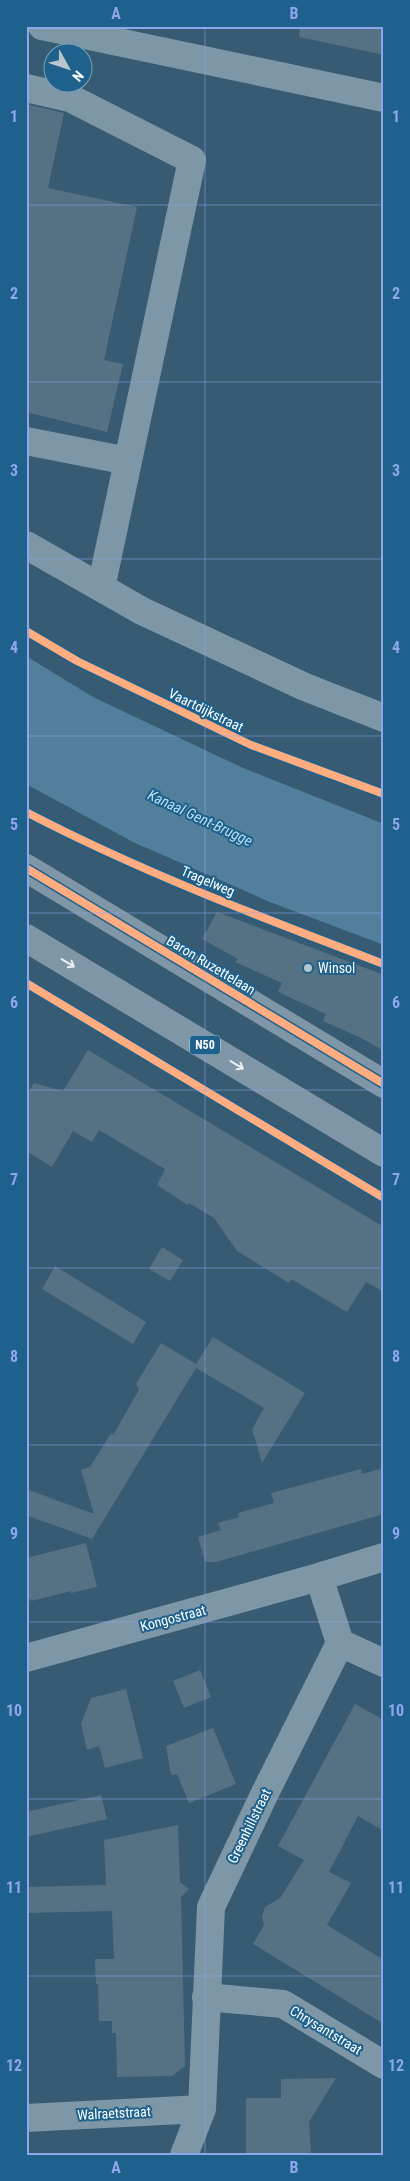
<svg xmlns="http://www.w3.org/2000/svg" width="410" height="2181" font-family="'Roboto Condensed',sans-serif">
<rect width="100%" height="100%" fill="#375b73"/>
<path fill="#52809c" d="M26,656L93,697L241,767L384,824V945L270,902L133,842L26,784Z"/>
<path fill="#557285" d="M300,26H384V55L299,37Z
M26,104L64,113L48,188L137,207L104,360L123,364L107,432L26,412Z
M217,912L384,975V1051L359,1037L323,1021L326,1014L278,992L282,983L235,962L238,959L202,939Z
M88,1050L384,1227V1292L366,1282L347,1312L291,1279L289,1283L237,1251L214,1218L189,1203L188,1205L157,1185L165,1169L99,1130L92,1142L73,1131L52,1167L26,1151V1096L34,1083L63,1091Z
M162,1247L183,1260L170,1281L149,1269Z
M55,1266L146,1322L133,1344L42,1289Z
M213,1337L305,1393L262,1463L252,1429L264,1408L196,1368L92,1539L26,1515V1489L94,1514L81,1470L90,1467L111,1433L113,1435L139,1390L136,1384L161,1343L196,1364Z
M384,1468V1514L216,1562H205L198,1537L221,1530L218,1523L239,1517L238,1513L274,1503L271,1493L361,1469L362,1474Z
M86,1543L97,1587L71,1593V1591L31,1601V1599L26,1600V1558Z
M200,1670L211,1697L184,1708L173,1681Z
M126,1689L143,1758L105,1768L99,1746L87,1750L81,1724L91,1698Z
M355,1704L384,1720V1831L358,1816L329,1872L351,1883L327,1925L384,1960V2024L253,1944L264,1925L262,1917L265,1907L280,1898L304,1860L278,1846Z
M213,1728L236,1784L189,1803L177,1774L171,1775L166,1746Z
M101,1795L107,1819L26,1837V1812Z
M178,1825L180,1882L189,1889L181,1897L185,2066L172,2076L117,2077L116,2033H112V2021H99L98,1984H96L95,1959H114L112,1911L26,1913V1887L106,1885L104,1840Z
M336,2078L309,2122L311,2155H246V2098H281V2079Z"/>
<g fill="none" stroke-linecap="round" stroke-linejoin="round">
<path stroke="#7e97a7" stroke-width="28" d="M42,26L384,98
M26,88L70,98L192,160L101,588
M26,441L128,461
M26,545L142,611L305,687L384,718
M340,1643L384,1663
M26,1658L319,1577L384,1557
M206,1997L283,2004L384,2065
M26,2118L202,2109
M184,2155L202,2109L211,1907L264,1795L340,1643L319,1577"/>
<path stroke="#7e96a5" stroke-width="28" d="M26,868L384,1084
M26,938L384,1153"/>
<g stroke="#1e618c" stroke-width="11">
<path id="cycleway" d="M26,631L77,661L251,745L384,794
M26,812C141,872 263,918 384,964
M26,868L384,1084
M26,983L384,1198"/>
</g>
<use href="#cycleway" stroke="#ffac80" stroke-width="8"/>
</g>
<defs><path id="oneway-shaft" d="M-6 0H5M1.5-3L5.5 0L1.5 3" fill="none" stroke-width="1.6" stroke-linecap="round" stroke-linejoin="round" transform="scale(1.25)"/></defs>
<g stroke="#eceff2">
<use href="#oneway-shaft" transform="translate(68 963) rotate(31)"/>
<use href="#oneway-shaft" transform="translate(237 1065) rotate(31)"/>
</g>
<path fill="none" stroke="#8ea6ec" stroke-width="1" stroke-opacity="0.55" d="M205,26V2155M26,205H384M26,382H384M26,559H384M26,736H384M26,913H384M26,1090H384M26,1268H384M26,1445H384M26,1622H384M26,1799H384M26,1976H384"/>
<circle fill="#b9c6ce" stroke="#1e618c" stroke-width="2" cx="308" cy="968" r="5"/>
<g text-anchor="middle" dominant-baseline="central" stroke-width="4" stroke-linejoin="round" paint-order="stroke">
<rect fill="#1e618c" stroke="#bcd0dc" stroke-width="1" x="190" y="1035.5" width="30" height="19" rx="4"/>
<g font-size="12" font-weight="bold" fill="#fff">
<text x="205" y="1045">N50</text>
</g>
<g font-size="14" fill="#fff" stroke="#1e618c">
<text transform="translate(206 710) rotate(26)">Vaartdijkstraat</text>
<text transform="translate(208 881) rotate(23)">Tragelweg</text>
<text transform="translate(211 965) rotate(31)">Baron Ruzettelaan</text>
<text transform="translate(173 1618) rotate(-15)">Kongostraat</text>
<text transform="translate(249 1826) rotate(-64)">Greenhillstraat</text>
<text transform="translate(326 2030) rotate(31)">Chrysantstraat</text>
<text transform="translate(114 2113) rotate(-3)">Walraetstraat</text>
</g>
<g font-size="14" fill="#fff" stroke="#1e618c" text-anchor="start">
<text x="318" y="968">Winsol</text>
</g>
<g font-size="15" font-style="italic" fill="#b7ddf3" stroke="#1e618c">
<text transform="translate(200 818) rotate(25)">Kanaal Gent-Brugge</text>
</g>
</g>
<rect width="410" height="2181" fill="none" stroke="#1e618c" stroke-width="55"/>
<g transform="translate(68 68) rotate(130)"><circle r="24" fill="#1e618c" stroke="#78a0ba"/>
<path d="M0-4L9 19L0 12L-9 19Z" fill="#b9c6ce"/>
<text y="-8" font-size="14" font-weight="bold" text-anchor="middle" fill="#ffffff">N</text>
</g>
<rect x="28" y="28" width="354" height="2126" fill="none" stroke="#8ea6ec" stroke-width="2"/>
<g font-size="16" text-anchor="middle" font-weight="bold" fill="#8ea6ec">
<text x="116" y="19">A</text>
<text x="294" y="19">B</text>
<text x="14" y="122">1</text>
<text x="396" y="122">1</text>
<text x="14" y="299">2</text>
<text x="396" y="299">2</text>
<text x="14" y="476">3</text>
<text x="396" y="476">3</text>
<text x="14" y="653">4</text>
<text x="396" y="653">4</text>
<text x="14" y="830">5</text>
<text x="396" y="830">5</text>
<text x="14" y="1008">6</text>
<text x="396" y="1008">6</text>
<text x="14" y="1185">7</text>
<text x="396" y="1185">7</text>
<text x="14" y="1362">8</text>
<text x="396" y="1362">8</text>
<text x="14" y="1539">9</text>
<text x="396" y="1539">9</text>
<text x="14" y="1716">10</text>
<text x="396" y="1716">10</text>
<text x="14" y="1893">11</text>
<text x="396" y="1893">11</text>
<text x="14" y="2071">12</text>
<text x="396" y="2071">12</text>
<text x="116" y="2173">A</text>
<text x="294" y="2173">B</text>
</g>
</svg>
